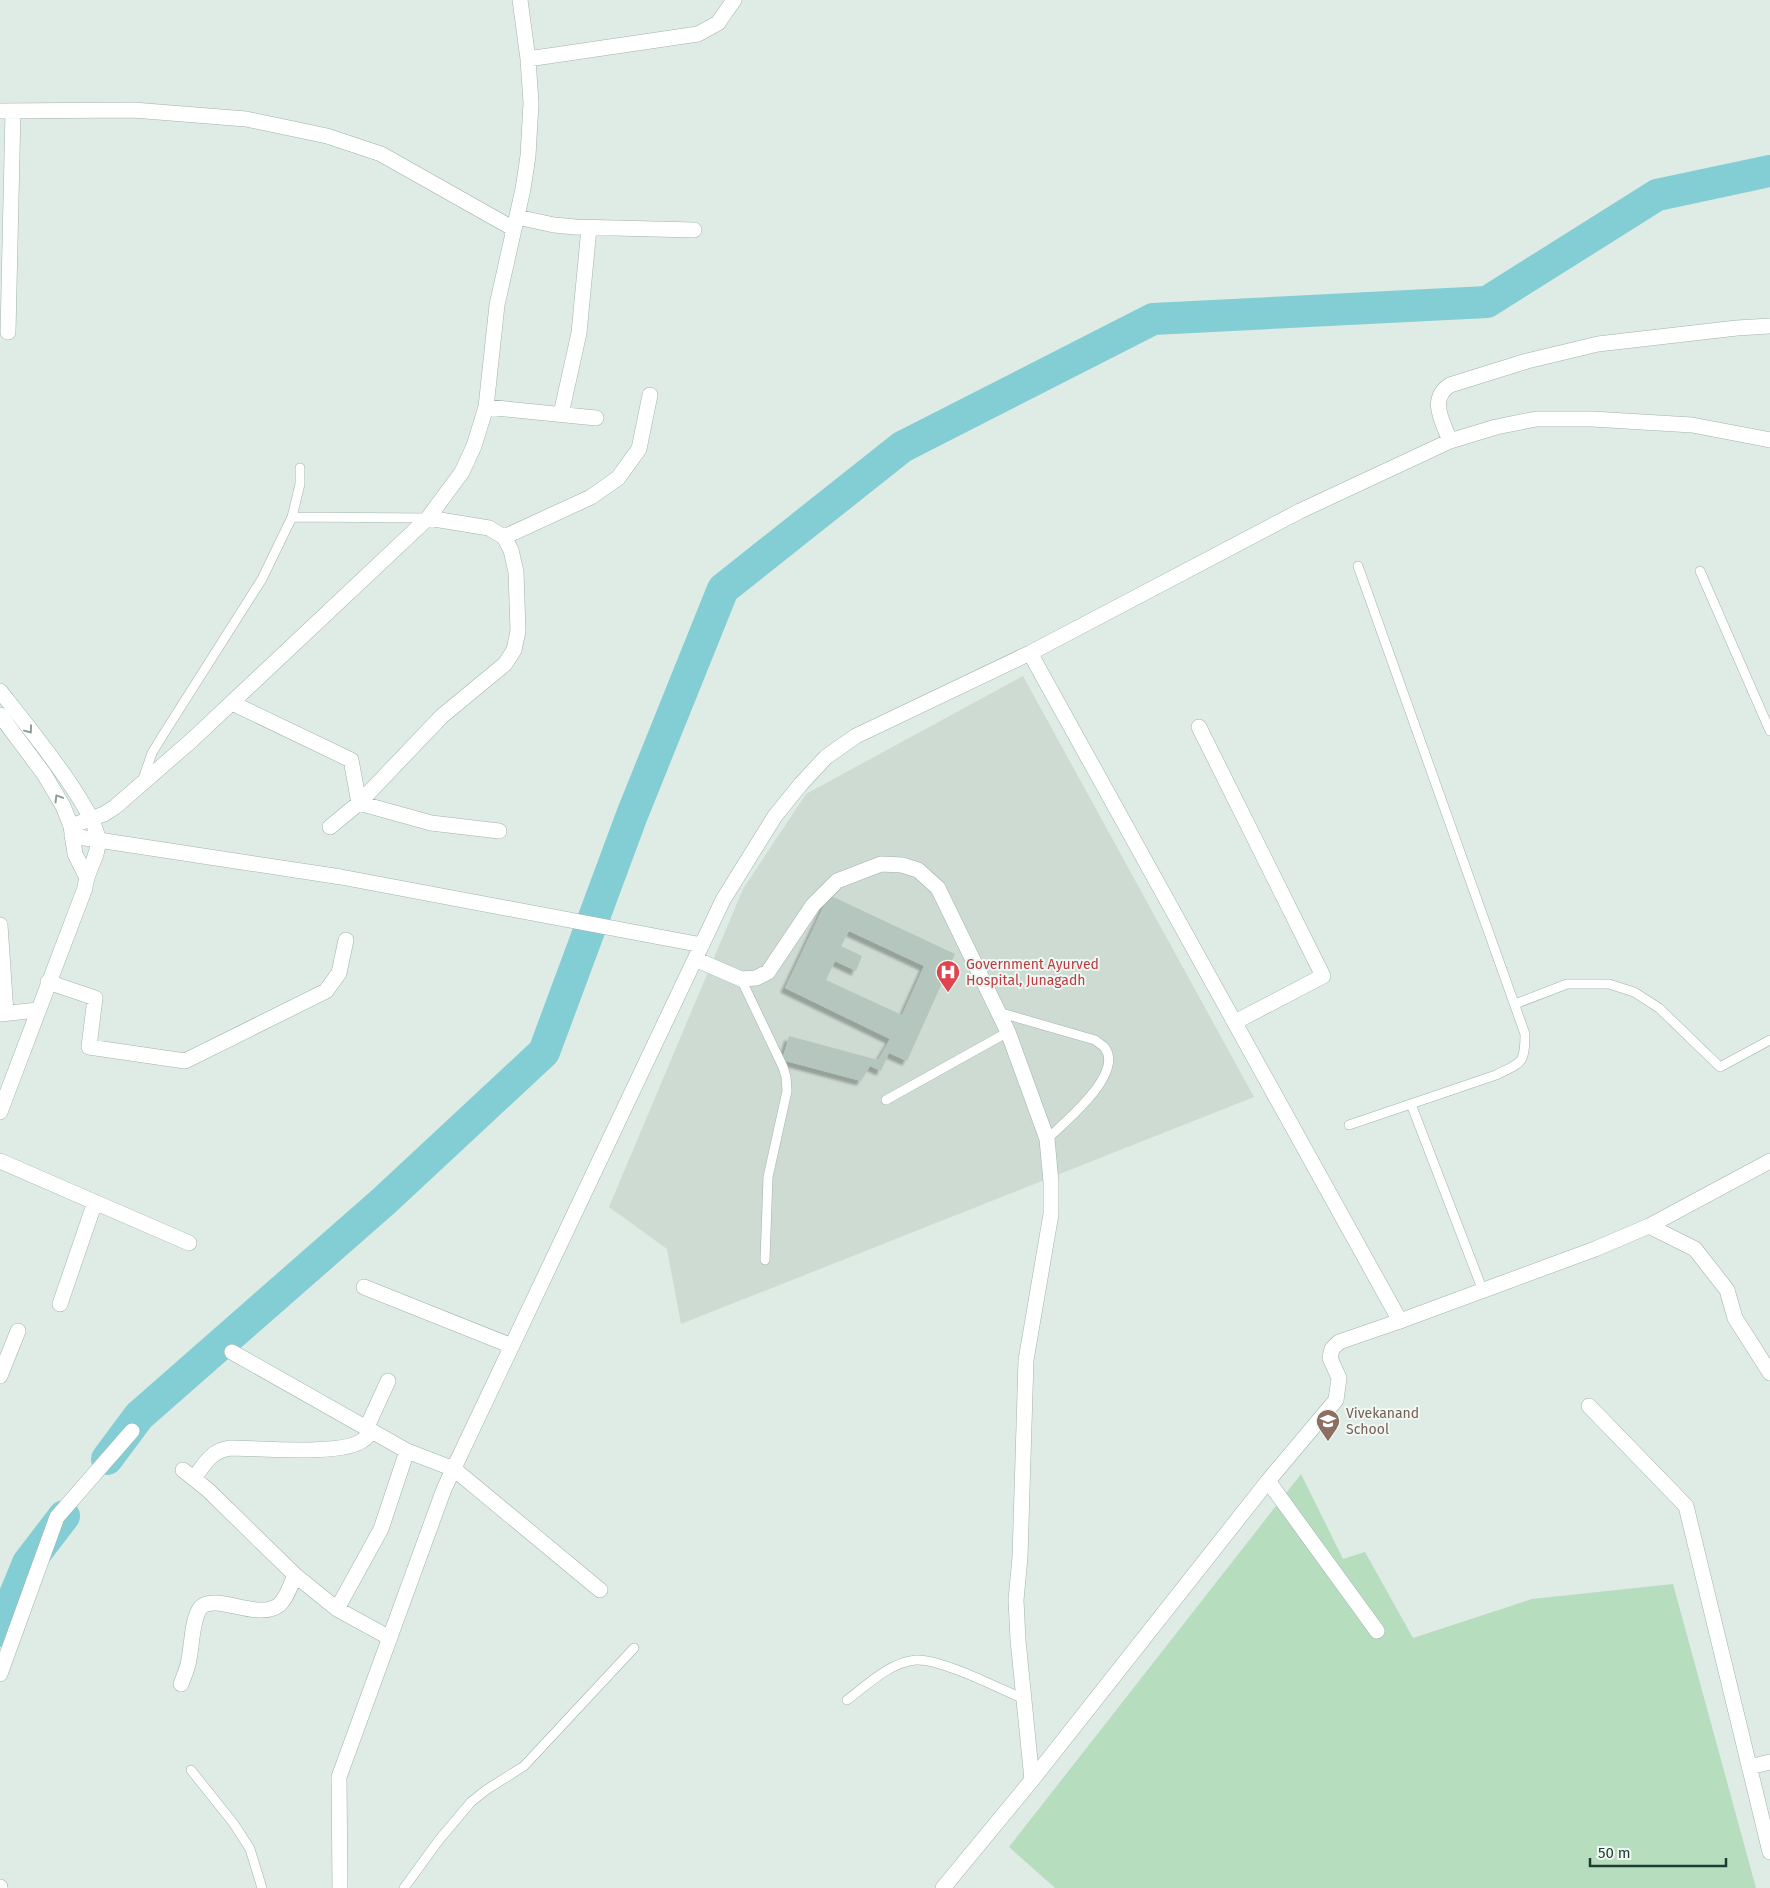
<svg xmlns="http://www.w3.org/2000/svg" width="1770" height="1888" font-family="'Fira Sans',sans-serif">
<defs>
<filter id="shadow"><feDropShadow dx="-4.5" dy="4.5" stdDeviation="1" flood-color="#0004"/></filter>
</defs>
<rect width="100%" height="100%" fill="#dfebe5"/>
<path fill="#cddbd3" d="M1023,676L1254,1097L681,1324L667,1249L609,1207L743,889L806,794Z"/>
<path fill="#b6debe" d="M1301,1474L1343,1559L1365,1552L1413,1638L1532,1599L1673,1584L1756,1888H1055L1009,1847Z"/>
<g fill="none" stroke-linecap="round" stroke-linejoin="round">
<path stroke="#83ced4" stroke-width="32" d="M107,1459L139,1416L384,1201L544,1052L632,815L723,589L902,447L1153,319L1487,302L1657,195L1770,171
M0,1631L28,1563L64,1516"/>
</g>
<path fill="#b4c6bd" fill-rule="evenodd" filter="url(#shadow)" d="M829,895L955,954L907,1061L889,1053L881,1071L870,1066L861,1081L782,1060L789,1036L878,1060L890,1039L785,988ZM849,931L924,966L902,1015L826,980L835,961L856,971L862,956L841,946Z"/>
<g fill="none" stroke-linecap="round" stroke-linejoin="round">
<g stroke="#a2b3ac" stroke-width="10">
<path id="service" d="M292,517L427,518
M1700,571L1770,731
M143,779L152,753L163,735L262,579L292,517L300,484V468
M741,979L783,1067L786,1077L787,1091L768,1177L765,1260
M1515,1004L1567,984H1609L1634,992L1659,1008L1720,1067L1770,1040
M998,1012L1095,1040C1098,1043 1103,1045 1105,1048C1124,1074 1064,1123 1047,1139
M886,1100L1008,1032
M1411,1104L1483,1291
M1349,1125L1496,1075C1522,1062 1525,1064 1525,1034L1358,566
M847,1700C867,1685 890,1662 916,1660C940,1658 1000,1689 1024,1699
M191,1770L234,1824L250,1849L262,1888
M404,1888L439,1840L471,1802L486,1790L524,1766L634,1648"/>
</g>
<g stroke="#a2b3ac" stroke-width="16">
<path id="minor" d="M528,59L698,34L718,23L734,0
M0,111L133,110L246,119L327,136L381,154L514,229
M517,217L554,225L575,227L694,230
M8,332L13,111
M486,407L596,418
M561,414L579,333L589,228
M1450,441C1443,422 1428,399 1450,385L1527,361L1598,344L1737,328L1770,326
M504,537L591,497L618,478L639,449L650,395
M1030,653L1400,1321
M232,703L351,760L359,803L431,823L499,831
M1199,727L1323,976L1235,1022
M71,826L104,814L115,807L192,740L428,518L462,472L474,446L486,407L497,305L523,189L528,156L531,103L528,59L520,0
M330,827L359,803L442,716L505,664L514,650L518,631L516,572L511,550L504,537L489,528L428,518
M72,836L341,877L702,945
M0,925L6,1013
M695,959L741,979L756,978L768,972L813,905L837,881L881,864L902,865L918,870L938,888L1008,1032L1047,1139L1051,1182V1214L1026,1360L1020,1557L1016,1600L1018,1640L1032,1780
M48,982L95,998L89,1047L185,1061L326,991L339,973L346,940
M0,1014L38,1010
M0,1161L189,1243
M1649,1226L1695,1249L1727,1290L1735,1318L1770,1373
M364,1287L512,1346
M60,1304L95,1202
M232,1352L407,1451L454,1469L600,1590
M0,1376L18,1331
M1589,1406L1686,1506L1770,1852
M366,1429L388,1381
M183,1470L208,1490L295,1575L337,1609L390,1638
M194,1478C206,1462 211,1451 230,1448C257,1448 344,1456 363,1440C366,1438 369,1434 371,1431
M1268,1481L1377,1631
M337,1609L381,1529L407,1451
M0,1674L57,1517L132,1431
M181,1684C184,1676 188,1668 189,1659C192,1645 192,1618 201,1607C216,1593 259,1621 279,1605C287,1598 291,1584 295,1575
M1749,1767L1770,1762
M0,1887V1888
M340,1888L339,1777L444,1489L723,900L775,816L801,784L826,757L856,736L1030,653L1300,511L1450,441L1496,427L1536,419H1592L1692,425L1770,440"/>
</g>
<g stroke="#a2b3ac" stroke-width="16">
<path id="tertiary" d="M943,1888L1032,1780L1268,1481L1336,1400L1339,1378L1330,1358L1332,1349L1339,1342L1400,1321L1595,1249L1649,1226L1770,1161"/>
</g>
<g stroke="#9db7ac" stroke-width="16">
<path id="secondary" d="M0,691C21,718 98,811 98,841C99,856 86,871 85,888L0,1112
M0,715L44,774L63,806L71,826L75,854L86,876"/>
</g>
<use href="#service" stroke="#fff" stroke-width="9"/>
<use href="#minor" stroke="#fff" stroke-width="15"/>
<use href="#tertiary" stroke="#fff" stroke-width="15"/>
<use href="#secondary" stroke="#fff" stroke-width="15"/>
</g>
<defs><path id="oneway-chevron" d="M-2-3.5L2.5 0L-2 3.5" fill="none" stroke-width="1.6" stroke-linecap="round" stroke-linejoin="round" transform="scale(1.25)"/></defs>
<g stroke="#8f9e98">
<use href="#oneway-chevron" transform="translate(29 730) rotate(53)"/>
<use href="#oneway-chevron" transform="translate(58 798) rotate(-121)"/>
</g>
<defs>
<g id="hospital-pin" transform="scale(1.25)"><path d="M0 17L-7.5 6A9.5 9.5 0 1 1 7.5 6Z" fill="#e0444e" stroke="#eff8f3"/><path d="M-5-5h3v3.5h4V-5h3V5h-3V1.5h-4V5h-3Z" fill="#fff"/></g>
<g id="school-pin" transform="scale(1.25)"><path d="M0 17L-7.5 6A9.5 9.5 0 1 1 7.5 6Z" fill="#8d6e63" stroke="#eff8f3"/><path d="M0-5L7-2L0 1L-7-2ZM-4 1L0 2.5L4 1V4Q0 6-4 4Z" fill="#fff"/></g>
</defs>
<g fill-rule="evenodd">
<use href="#hospital-pin" x="948" y="972"/>
<use href="#school-pin" x="1328" y="1421"/>
</g>
<g text-anchor="middle" dominant-baseline="central" stroke-width="4" stroke-linejoin="round" paint-order="stroke">
<g font-size="14" fill="#be3a42" stroke="#eff8f3" text-anchor="start">
<text x="966" y="964">Government Ayurved<tspan x="966" dy="16">Hospital, Junagadh</tspan></text>
</g>
<g font-size="14" fill="#785e54" stroke="#eff8f3" text-anchor="start">
<text x="1346" y="1413">Vivekanand<tspan x="1346" dy="16">School</tspan></text>
</g>
</g>
<path d="M1590 1858v8h136v-8" fill="none" stroke="#1f3c32" stroke-width="2.5"/>
<text x="1598" y="1858" font-size="15" fill="#1f3c32" stroke="#eff8f3" stroke-width="4" paint-order="stroke">50 m</text>
</svg>
